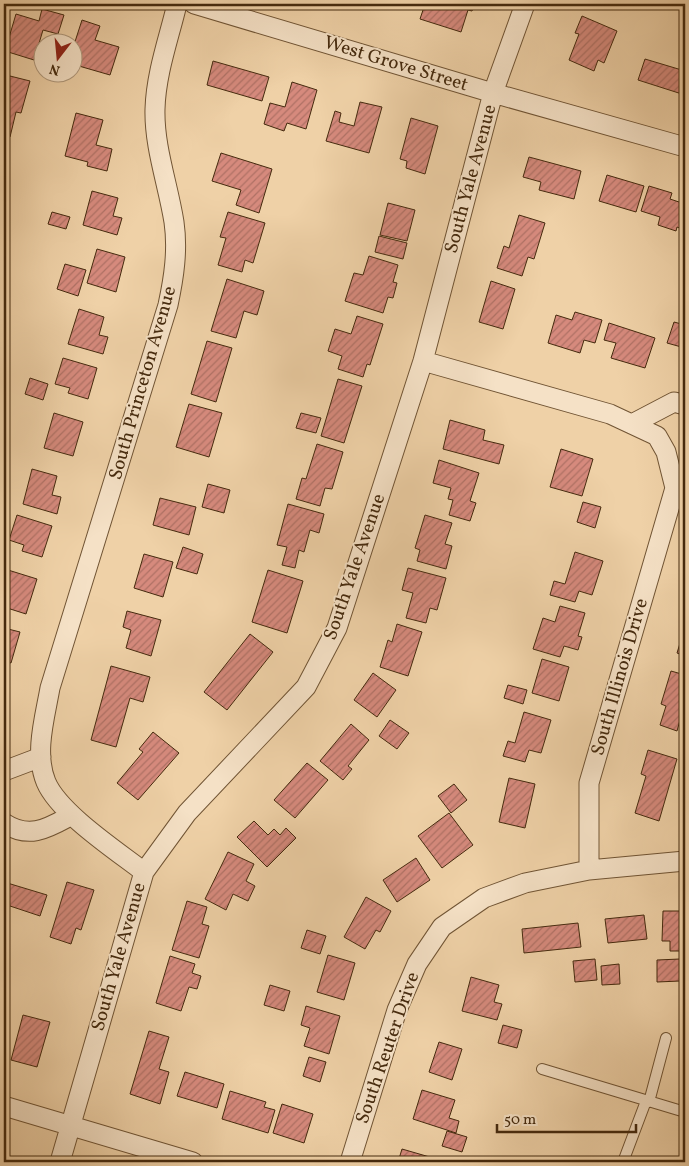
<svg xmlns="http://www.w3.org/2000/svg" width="689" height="1166" font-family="Vollkorn,serif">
<defs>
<pattern id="building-hatch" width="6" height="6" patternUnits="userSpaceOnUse" patternTransform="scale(1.25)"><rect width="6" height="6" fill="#d68a7d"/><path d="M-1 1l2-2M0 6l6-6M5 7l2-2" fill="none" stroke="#af7165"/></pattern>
</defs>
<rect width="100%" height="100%" fill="#efd1a7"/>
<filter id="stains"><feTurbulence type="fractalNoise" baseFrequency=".004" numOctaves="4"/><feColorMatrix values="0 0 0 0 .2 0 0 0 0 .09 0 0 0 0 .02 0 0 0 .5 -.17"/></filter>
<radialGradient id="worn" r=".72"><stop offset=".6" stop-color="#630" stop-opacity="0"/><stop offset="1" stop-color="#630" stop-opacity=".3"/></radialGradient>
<path fill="url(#building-hatch)" stroke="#452a0e" d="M425,4H475L472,11L468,10L461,32L420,19Z
M42,9L64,15L58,34L43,30L34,60L5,51L16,14L39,21Z
M582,16L617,31L604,63L598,60L594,71L569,60L579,34L575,33Z
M82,20L100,26L95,40L119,47L110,75L72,64V51Z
M645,59L685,71V95L638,80Z
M213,61L269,77L262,101L207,85Z
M10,76L30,81L21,113L16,112L10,137L4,135V93Z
M292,82L317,90L306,129L287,123L284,131L264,124L270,103L285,107Z
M360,102L382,107L369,153L326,141L335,111L341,113L339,122L354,126Z
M76,113L103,120L96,145L112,149L107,171L87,166L88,162L65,156Z
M411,118L438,126L425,174L406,168L407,161L400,159Z
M4,153L8,154L4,170Z
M221,153L272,169L259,213L236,205L241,190L212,181Z
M529,157L581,171L574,199L539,190L541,182L523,177Z
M607,175L644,186L636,212L599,201Z
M649,186L672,193L670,199L685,204V230L677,227L676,231L658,225L660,217L641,211Z
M92,191L118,198L113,216L122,218L117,235L83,225Z
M388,203L415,210L407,241L380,235Z
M52,212L70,217L66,229L48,224Z
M228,212L265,223L253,263L245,260L242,272L218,265L226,238L220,237Z
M519,215L545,223L534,259L528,257L522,276L497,268L504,246L509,248Z
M379,236L407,243L403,259L375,252Z
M97,249L125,257L116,292L87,283Z
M369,256L398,265L393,282L397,283L393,298L388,297L383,313L345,301L354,273L363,275Z
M65,264L86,270L78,296L57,289Z
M227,279L264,291L257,315L244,311L236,338L211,331Z
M491,281L515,289L503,329L479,322Z
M79,309L104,317L99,335L108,337L103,354L68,344Z
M4,310L9,312L4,326Z
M575,312L602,320L595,343L584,340L580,353L548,343L556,315L572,320Z
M357,316L383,324L370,365L367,364L363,377L338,369L342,356L328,351L335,329L351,334Z
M674,322L685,325V366L681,364L685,348L667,343Z
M609,323L655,338L645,368L611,358L616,343L604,340Z
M207,341L232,348L216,402L191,394Z
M63,358L97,368L88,399L68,393L70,388L55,384Z
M30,378L48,384L43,400L25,394Z
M338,379L362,386L344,443L321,436Z
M189,404L222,413L209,457L176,447Z
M54,413L83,422L73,456L44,448Z
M301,413L321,418L316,433L296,428Z
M450,420L485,430L483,440L504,445L499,464L443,449Z
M317,444L343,452L332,489L325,488L320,506L296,499L302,478L306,479Z
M561,449L593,459L582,496L550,487Z
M439,460L479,473L470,501L476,503L470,521L449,515L453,500L448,499L451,488L433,483Z
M32,469L57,476L52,495L61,497L57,514L23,504Z
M208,484L230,490L224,513L202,507Z
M160,498L196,507L189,535L153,525Z
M583,502L601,507L595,528L577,522Z
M288,504L324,514L319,533L310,530L304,552L299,550L295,568L282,565L287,547L277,545Z
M17,515L52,526L42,557L22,551L24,545L9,540Z
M425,515L452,523L445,544L452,546L446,569L417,561L420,550L415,548Z
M183,547L203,554L197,574L176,568Z
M575,552L603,561L592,595L579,591L575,602L550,595L554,581L565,584Z
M144,554L173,562L163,597L134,588Z
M408,568L446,578L437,610L430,608L426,623L406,618L413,593L402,590Z
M8,570L37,579L26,614L4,607V583Z
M268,570L303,581L287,633L252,622Z
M560,606L585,613L578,636L582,637L578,650L564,646L560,657L533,649L543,618L555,622Z
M127,611L161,620L151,656L126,648L131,630L123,627Z
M397,624L422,632L408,676L380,667L388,640L392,642Z
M685,627V656L677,653Z
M4,628L20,632L11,663L4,661Z
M250,634L273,652L227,710L204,692Z
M542,659L569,667L559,701L532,693Z
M111,666L150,677L143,702L130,698L116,747L91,740Z
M671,671L685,675V714L682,713L677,731L660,725L666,706L661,704Z
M373,673L396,690L377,717L354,700Z
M508,685L527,690L523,704L504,698Z
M524,712L551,720L541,753L529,750L525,762L503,756L508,741L515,743Z
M390,720L409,733L397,749L379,736Z
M351,724L369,740L348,766L352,769L343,780L320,761Z
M153,732L179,753L138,800L117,783L143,752L139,749Z
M648,750L677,759L659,821L635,813L646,776L641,774Z
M307,763L328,780L295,818L274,800Z
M509,778L535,784L525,828L499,822Z
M454,784L467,800L451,813L438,796Z
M449,813L473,845L442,868L418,836Z
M254,821L268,835L274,829L280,835L286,828L296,838L267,867L237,837Z
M228,852L254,864L246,881L255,886L248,901L233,894L226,910L205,899Z
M416,858L430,880L397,902L383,880Z
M4,882L47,895L40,916L4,904Z
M67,882L94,890L81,930L76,928L71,944L50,937Z
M366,897L391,911L380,932L376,930L365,949L344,937Z
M187,901L207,907L202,924L209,926L199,958L172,950Z
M663,911H685V951H670V941H662Z
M644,915L647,939L608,943L605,919Z
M578,923L581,947L524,953L522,929Z
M307,930L326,936L320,954L301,948Z
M328,955L355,963L344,1000L317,992Z
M170,956L195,964L192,973L201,976L197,989L189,987L181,1011L156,1003Z
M595,959L597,980L575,982L573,961Z
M680,959V981L657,982V960Z
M619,964L620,984L602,985L601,966Z
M471,977L499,985L494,1002L502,1004L497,1020L462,1011Z
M270,985L290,991L284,1011L264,1005Z
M306,1006L340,1016L329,1054L304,1046L310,1028L301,1025Z
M23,1015L50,1022L37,1067L11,1060Z
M503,1025L522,1030L517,1048L498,1043Z
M149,1031L169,1037L159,1069L169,1072L160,1104L130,1094Z
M439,1042L462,1049L452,1080L429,1072Z
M309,1057L326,1062L320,1082L303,1076Z
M185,1072L224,1084L217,1108L177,1096Z
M422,1090L455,1100L449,1118L459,1121L456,1133L413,1119Z
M230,1091L266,1102L264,1107L275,1110L268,1133L222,1119Z
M282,1104L313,1114L304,1143L273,1133Z
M447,1131L467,1137L462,1152L442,1146Z
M402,1149L440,1160L439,1162H398Z"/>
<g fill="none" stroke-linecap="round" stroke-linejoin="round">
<g stroke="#705434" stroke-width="12">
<path id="lane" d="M542,1069L685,1112
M649,1102L666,1038
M623,1162L646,1101"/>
</g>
<g stroke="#705434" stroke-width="21">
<path id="street" d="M194,4L493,93L685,147
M423,361L610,414L657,436L666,452L675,488L589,783V870
M632,424L674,402L685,405
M4,771L41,757
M4,823C30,840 48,828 72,815
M144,872C117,851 59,813 46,782C34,753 45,717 50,688L168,305C174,277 178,250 174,222C168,184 154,147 155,109C156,73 169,38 177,4
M4,1106L193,1162
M60,1162L144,872L187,813L306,687L337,628L423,361L493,93L525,4
M350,1162L397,1010L417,964L442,927L484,898L525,883L589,870L685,861"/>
</g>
<use href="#lane" stroke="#f5e1c6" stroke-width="10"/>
<use href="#street" stroke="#f5e1c6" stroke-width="19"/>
</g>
<g text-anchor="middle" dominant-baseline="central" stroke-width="4" stroke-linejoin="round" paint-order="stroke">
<g font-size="19" fill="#452a0e" stroke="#f5e1c6">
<text transform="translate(396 64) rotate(17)">West Grove Street</text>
<text transform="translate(471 179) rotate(-75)">South Yale Avenue</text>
<text transform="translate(143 383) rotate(-74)">South Princeton Avenue</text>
<text transform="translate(355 567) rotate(-71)">South Yale Avenue</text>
<text transform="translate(620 677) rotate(-74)">South Illinois Drive</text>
<text transform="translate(119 957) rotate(-74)">South Yale Avenue</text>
<text transform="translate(388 1048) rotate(-71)">South Reuter Drive</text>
</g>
</g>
<rect width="689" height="1166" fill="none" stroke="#efd1a7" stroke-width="20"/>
<rect x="5" y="5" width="679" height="1156" fill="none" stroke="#452a0e" stroke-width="2.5"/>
<rect x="10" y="10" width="669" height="1146" fill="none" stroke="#452a0e"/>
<g transform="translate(58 58) rotate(196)"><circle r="24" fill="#f5e1c6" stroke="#af987c"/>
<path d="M0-4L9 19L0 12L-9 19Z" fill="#8f2418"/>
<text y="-8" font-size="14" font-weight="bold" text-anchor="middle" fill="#452a0e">N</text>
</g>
<path d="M497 1124v8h139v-8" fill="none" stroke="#452a0e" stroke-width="2.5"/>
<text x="504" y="1124" font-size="15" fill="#452a0e" stroke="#f5e1c6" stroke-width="4" paint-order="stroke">50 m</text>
<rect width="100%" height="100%" filter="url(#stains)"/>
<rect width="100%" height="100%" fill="url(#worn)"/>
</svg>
